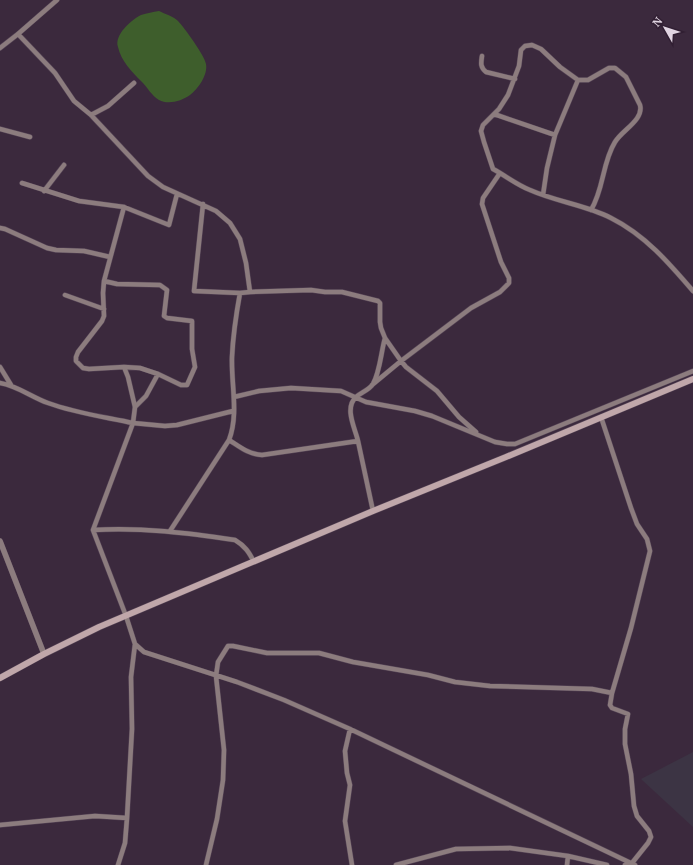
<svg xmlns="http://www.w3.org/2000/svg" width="693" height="865" font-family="'PT Serif',serif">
<rect width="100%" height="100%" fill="#3b293d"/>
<path fill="#3c3444" d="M693,752V827L641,779Z"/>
<path fill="#3e5e2c" d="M159,11C165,14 173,16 178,21C184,27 205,56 206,64C208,75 198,89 190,95C182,101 168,105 159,100C152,96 147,87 142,82C132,72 121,61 118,47C114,35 131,20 141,15C147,13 153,12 159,11Z"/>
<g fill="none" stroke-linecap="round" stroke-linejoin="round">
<g stroke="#564557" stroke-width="5.5">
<path id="minor" d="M18,34L55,73L74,101L91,115L148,176L163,187L216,211L230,223L240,239L246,263L250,292L240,293C236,315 233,336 232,357C231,384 239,414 229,440C240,447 248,454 262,455L358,441L373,511
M0,48L18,34L57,0
M482,56C481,63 480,67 486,72L515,79
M494,114L555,135
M91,115L108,106L134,83
M0,129L30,137
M22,183L79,201L124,207L169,225L177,194
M44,191L64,165
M543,195L547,168L555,135L578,80
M203,204L194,291L240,293
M591,210C604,189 602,163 615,142C622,130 644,120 640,105L626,77L615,68H609L588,80H578L560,67L541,49L532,45L525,46L521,50L519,66L508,95L499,109L483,125L481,131L484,142L493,169C506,176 517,185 530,190C557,202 586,205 611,218C645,235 669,263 693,291
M0,228L5,229L47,248L56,250L84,251L110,257
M104,281L117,284L160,285L167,290L164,316L167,318L192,321V349L195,367L187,385H181L158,374L140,368L124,367
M250,292L311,290L325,292H342L378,301L380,303V322L381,328L385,338L401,361L406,367L437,391L459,417L476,432
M65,295L104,309
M0,367L11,385
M0,383C18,386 31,397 48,403C75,413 105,417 133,423L135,407L128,377L124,367L89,369L83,368L76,361V357L78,352L102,321L104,316L103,293L104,281L124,207
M372,385L401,361L471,308L500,292L509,283V278L501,262L482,204L483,198L500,173
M234,397L259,391L291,388L341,391L366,402L415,411L432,416L495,442L507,444H515L693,371
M135,407L146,396L158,374
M233,411L177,425L165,426L133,423L93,530L126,616L135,644L144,652L237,682L284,700L350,729L635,865
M601,417L631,508L637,524L647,539L650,551L631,628L612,693
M358,441C355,428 344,408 356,397C362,392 369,390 373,384C380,372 381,352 385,338
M93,530C141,527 188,533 235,540C245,546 249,552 254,562
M170,531L229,440
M350,729L345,751L347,773L350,785L345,821L352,865
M0,825L95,816L127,818
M118,865L125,843L127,818L132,729L131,677L135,644
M206,865L217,819L223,780L224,750L216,676L218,662L228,646H233L267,653H319L353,662L428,675L455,682L490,686L592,689L612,693L610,705L612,708L628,714L625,729V744L631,774L634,806L637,816L649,831L651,837L648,843L632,863L625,865
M396,865L456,849L510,848L568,856L607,865
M567,865L568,856"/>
</g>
<g stroke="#564557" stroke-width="6">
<path id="tertiary" d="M0,541L44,654"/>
</g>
<g stroke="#564557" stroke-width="7">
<path id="secondary" d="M0,678L44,654L99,627L373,511L506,457L693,379"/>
</g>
<use href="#minor" stroke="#8c7c7e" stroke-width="4.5"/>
<use href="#tertiary" stroke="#8c7c7e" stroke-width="5.5"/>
<use href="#secondary" stroke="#c0a7aa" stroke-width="6"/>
</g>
<g transform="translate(665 28) rotate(309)" stroke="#311f33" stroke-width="3" paint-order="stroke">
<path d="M0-3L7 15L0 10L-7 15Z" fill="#e1d5e2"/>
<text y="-6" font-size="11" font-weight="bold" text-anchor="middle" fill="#e1d5e2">N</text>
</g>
</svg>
